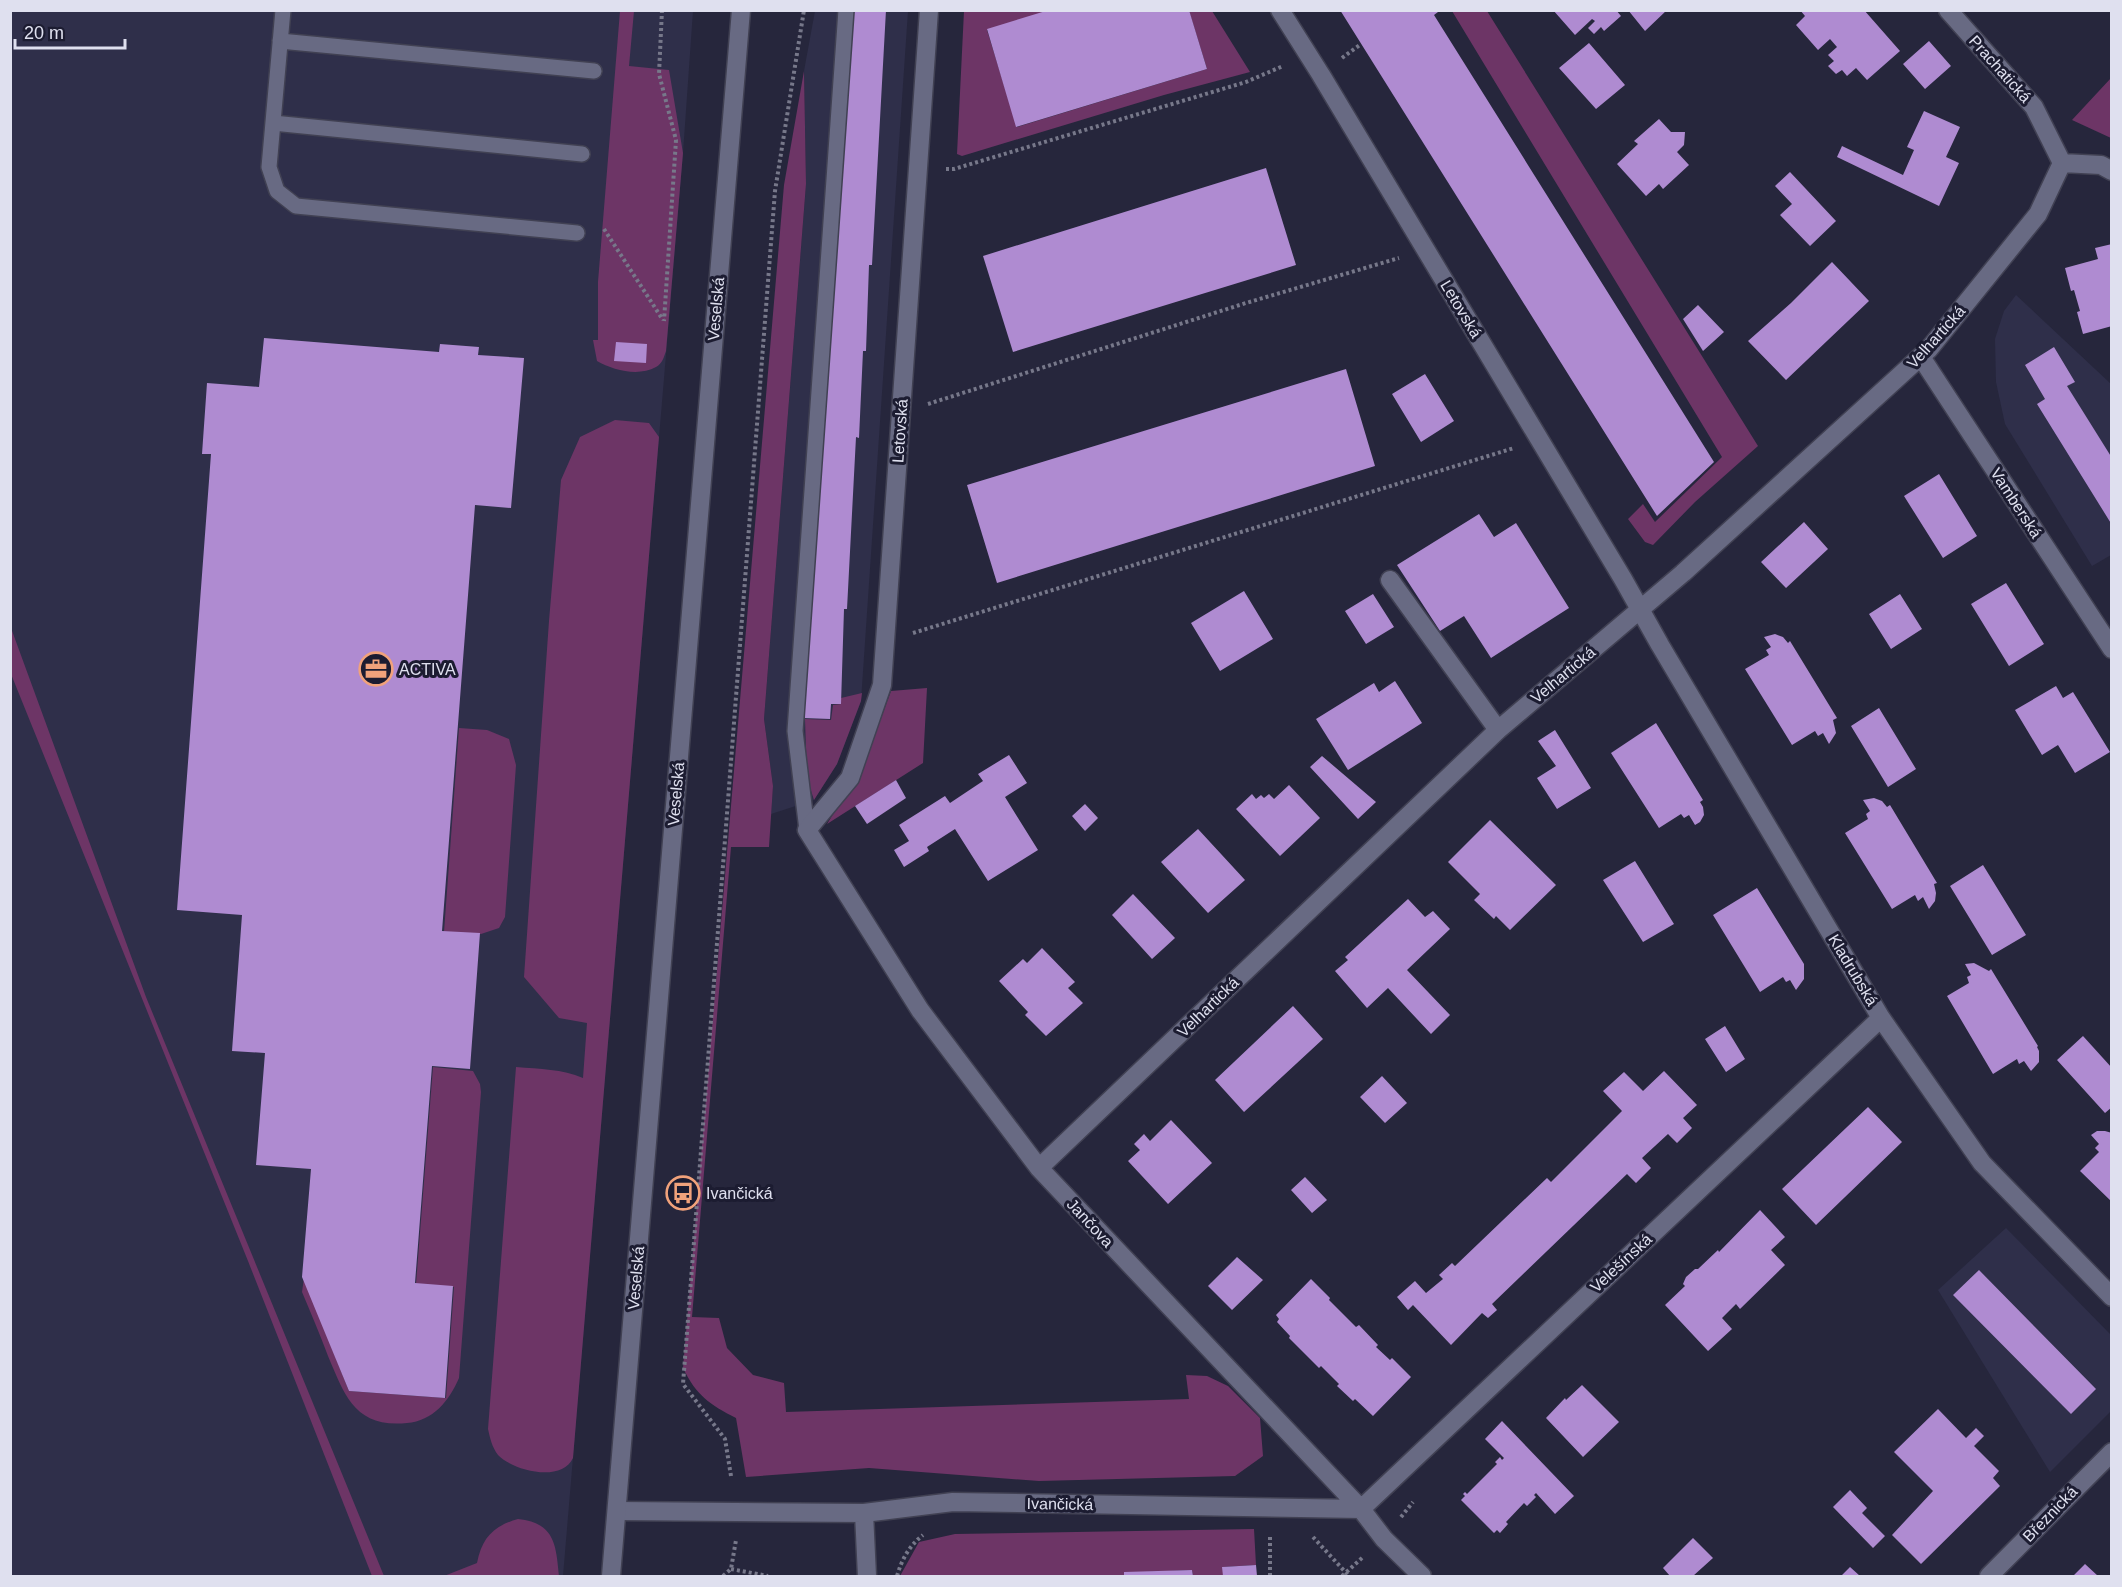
<svg xmlns="http://www.w3.org/2000/svg" width="2122" height="1587" font-family="Helvetica,sans-serif">
<rect width="100%" height="100%" fill="#26263c"/>
<path fill="#2f2f4a" d="M11,11H693L683,153L563,1576H11Z
M815,11H908L861,701L837,764L814,800L771,814L773,786L764,719L806,184L804,71Z
M2016,295L2111,384V555L2092,566L2005,424L1996,382L1995,339L2004,311Z
M2006,1228L2111,1335V1411L2050,1472L1938,1290Z"/>
<path fill="#6d3566" d="M620,11H634L629,66L669,70L683,153L666,351C664,357 662,364 656,367C638,377 613,370 597,361L593,340H598V282Z
M964,11H1049L987,30L1017,127L1207,69L1189,11H1212L1250,72L1164,95L962,156L957,154Z
M1452,11H1487L1758,446L1695,502L1653,545L1645,542L1628,519L1643,504L1655,522L1722,457Z
M804,71L806,184L764,719L773,786L769,847H731L692,1317L719,1318L727,1348L753,1375L784,1383L786,1412L1189,1399L1186,1375L1207,1376L1228,1386L1260,1418L1263,1456L1235,1476L1039,1481L869,1468L746,1477L736,1418C710,1405 696,1395 683,1368L784,185Z
M2111,78V138L2072,120Z
M615,420L649,423L659,437L573,1458C562,1483 513,1471 498,1455C492,1447 490,1438 488,1429L516,1067C540,1069 562,1069 583,1078L587,1023L559,1018L524,977L549,621L561,480L580,437Z
M11,628L146,997L384,1576H372L248,1261L11,674Z
M927,688L923,763L827,824L864,764L891,691Z
M862,693L861,701L837,764L814,800L807,778L805,719L831,720L833,705L841,704V698Z
M459,728L487,730L509,739L516,765L505,917L499,928L481,934L444,932Z
M433,1067L473,1071L480,1084L481,1092L459,1378C449,1401 433,1421 407,1423C355,1428 345,1396 328,1356C320,1335 311,1313 302,1292L304,1278L349,1391L446,1398L454,1287L416,1284Z
M518,1519C555,1523 556,1545 559,1576H444L477,1563C482,1538 493,1526 518,1519Z
M1254,1529L1256,1565L1223,1567V1575L1193,1576L1192,1570L1124,1573V1576H1094L1093,1575L900,1576L919,1542L955,1534Z"/>
<path fill="#af8bd1" d="M849,10H886L872,265H869L866,351H863L859,438L856,437L847,609H844L841,704H831L830,719L803,718L833,264H836Z
M1049,10H1189L1207,69L1016,127L987,29Z
M1340,10H1437L1438,12L1434,15L1714,462L1657,516Z
M1553,10H1616L1621,16L1604,31L1601,27L1594,34L1588,28L1595,21L1592,19L1575,35Z
M1628,10H1667L1645,31Z
M1800,10H1864L1900,51L1867,80L1856,68L1847,76L1842,70L1836,74L1828,66L1834,61L1828,55L1837,47L1830,39L1818,50L1796,25L1805,16Z
M1929,41L1951,66L1925,89L1903,64Z
M1589,43L1625,85L1596,109L1559,68Z
M1924,111L1960,127L1946,157L1959,163L1939,206L1837,157L1842,146L1903,175L1914,150L1907,147Z
M1659,119L1671,132H1685L1684,145L1677,152L1689,165L1663,189L1659,184L1646,196L1617,164L1638,144L1634,141Z
M1266,168L1296,265L1013,352L983,256Z
M1790,172L1836,221L1810,246L1780,215L1792,204L1775,186Z
M2112,244V326L2083,334L2077,312L2080,311L2074,290L2071,291L2065,268L2098,259L2095,248Z
M1832,262L1869,301L1786,380L1748,341L1791,303Z
M1698,305L1724,332L1703,351L1683,319Z
M264,338L439,352L440,344L479,347L478,355L524,358L511,508L475,505L442,931L480,933L470,1069L432,1066L415,1283L453,1286L445,1398L349,1391L302,1277L311,1169L256,1165L265,1053L232,1051L242,915L177,910L211,454H202L207,383L259,387Z
M616,342L647,344L646,363L614,361Z
M2054,347L2075,382L2067,386L2112,458V525L2037,404L2045,399L2025,365Z
M1346,369L1375,466L997,583L967,485Z
M1425,374L1454,421L1421,442L1392,394Z
M1939,474L1977,536L1943,558L1904,496Z
M1479,514L1494,537L1516,523L1569,608L1491,658L1464,616L1440,631L1397,565Z
M1804,522L1828,549L1786,588L1761,562Z
M2006,583L2044,644L2009,666L1971,604Z
M1244,591L1273,639L1220,671L1191,623Z
M1373,594L1394,627L1366,644L1345,611Z
M1900,594L1922,629L1891,649L1869,614Z
M1775,634L1783,637L1788,643L1790,641L1837,718L1833,720L1836,733L1829,744L1823,733L1818,736L1815,731L1792,745L1745,669L1769,655L1766,650L1771,647L1764,637Z
M1395,681L1422,723L1348,770L1316,719L1374,683L1379,692Z
M2056,686L2063,698L2073,692L2110,752L2075,773L2058,745L2042,755L2015,710Z
M1879,708L1916,769L1888,787L1851,726Z
M1656,723L1703,800L1700,802L1703,807L1704,815L1700,822L1695,825L1689,815L1684,818L1681,814L1659,828L1611,753Z
M1555,730L1591,788L1557,809L1537,778L1556,766L1538,741Z
M1009,755L1027,783L1005,797L1038,850L988,881L955,829L927,847L929,851L904,867L894,850L909,841L899,825L945,796L950,803L983,781L978,774Z
M1322,756L1376,802L1358,819L1310,767Z
M896,780L906,798L867,824L855,806Z
M1289,785L1320,818L1280,856L1236,809L1252,794L1256,799L1261,795L1264,798L1269,794L1274,799Z
M1874,798L1882,801L1887,807L1890,805L1937,883L1934,884L1936,893L1935,901L1929,909L1923,897L1918,901L1915,895L1892,909L1845,833L1868,819L1866,814L1870,811L1863,800Z
M1085,804L1098,818L1085,831L1072,816Z
M1490,820L1556,885L1510,930L1496,916L1494,919L1474,900L1480,894L1448,862Z
M1198,829L1245,880L1208,913L1161,862Z
M1635,861L1674,924L1643,942L1603,880Z
M1983,865L2026,935L1992,955L1950,886Z
M1757,888L1804,964V979L1796,990L1790,980L1786,982L1783,977L1760,992L1713,915Z
M1133,894L1175,938L1152,959L1112,915Z
M1408,899L1425,917L1433,911L1450,929L1407,970L1450,1015L1431,1034L1388,988L1367,1008L1335,971L1348,960L1345,957Z
M1042,948L1075,982L1068,988L1083,1003L1046,1036L1025,1015L1028,1012L999,981L1023,959L1027,963Z
M1974,963L1989,971L1991,969L2038,1046L2037,1047L2039,1051V1062L2031,1071L2024,1061L2019,1064L2017,1059L1993,1074L1947,996L1969,983L1967,977L1971,975L1965,964Z
M1293,1006L1323,1039L1244,1112L1215,1080Z
M1725,1026L1745,1059L1726,1072L1705,1039Z
M2083,1036L2112,1068V1107L2105,1113L2057,1060Z
M1664,1071L1697,1105L1683,1118L1692,1128L1677,1143L1668,1134L1642,1158L1651,1168L1636,1183L1627,1174L1492,1304L1497,1310L1488,1318L1482,1313L1451,1345L1413,1305L1408,1310L1397,1297L1415,1281L1426,1293L1443,1279L1439,1275L1452,1263L1455,1266L1547,1178L1551,1182L1622,1111L1603,1091L1624,1072L1643,1091Z
M1382,1076L1407,1103L1385,1123L1360,1097Z
M1868,1107L1902,1142L1816,1225L1782,1189Z
M1171,1120L1212,1163L1168,1204L1128,1161L1140,1150L1134,1144L1144,1134L1150,1141Z
M2097,1131H2105L2112,1133V1202L2080,1171L2099,1152L2095,1148L2099,1144L2091,1135Z
M1305,1177L1327,1200L1312,1213L1291,1190Z
M1760,1210L1785,1237L1771,1250L1785,1265L1740,1309L1736,1304L1722,1318L1732,1329L1708,1351L1665,1305L1685,1286L1683,1284L1686,1277L1695,1269H1698L1718,1250L1719,1252Z
M1237,1257L1263,1280L1232,1310L1208,1286Z
M1979,1270L2096,1389L2071,1414L1953,1295Z
M1311,1279L1330,1298L1329,1300L1356,1327L1359,1325L1378,1345L1376,1347L1390,1360L1392,1358L1411,1377L1373,1416L1355,1399L1353,1401L1337,1386L1339,1384L1321,1366L1319,1368L1289,1338L1290,1336L1277,1322L1279,1319L1276,1315Z
M1582,1385L1619,1422L1583,1457L1546,1418L1565,1398L1566,1400Z
M1938,1409L1966,1438L1976,1428L1984,1436L1974,1446L1999,1471L1993,1478L2000,1486L1921,1564L1892,1535L1933,1491L1894,1452Z
M1502,1421L1574,1496L1555,1514L1536,1493L1534,1495L1536,1497L1527,1506L1524,1503L1506,1522L1508,1524L1500,1533L1497,1530L1494,1533L1461,1500L1465,1496L1463,1494L1465,1492L1467,1494L1497,1464L1495,1462L1500,1457L1502,1460L1504,1458L1485,1439Z
M1850,1490L1867,1508L1862,1513L1885,1536L1873,1548L1833,1507Z
M1693,1538L1713,1558L1693,1576H1670L1663,1568Z
M2085,1564L2098,1576H2073Z
M1256,1565L1257,1576H1223L1222,1567Z
M1850,1567L1860,1576H1841Z
M1192,1570L1193,1576H1124V1572Z"/>
<g fill="none" stroke-linecap="round" stroke-linejoin="round">
<g stroke="#414153" stroke-width="18">
<path id="service" d="M283,10L269,167L277,191L296,206L577,233
M280,41L594,71
M273,123L582,154
M807,830L795,731L846,10"/>
</g>
<g stroke="#414153" stroke-width="21">
<path id="minor" d="M929,10L882,685L850,778L807,830L920,1010L1039,1168L1361,1509L1384,1539L1422,1576
M1280,10L1321,75L1623,579L1660,645L1881,1018L1982,1163L2112,1297
M1948,10L2034,107L2062,163
M2062,163L2101,165L2112,171
M1921,357L2112,649
M1390,580L1498,730
M1039,1168L1498,730L1683,573L1929,349L2038,214L2062,163
M617,1511L864,1513L953,1502L1361,1509L1881,1018
M864,1513L867,1576
M1989,1576L2112,1452"/>
</g>
<g stroke="#414153" stroke-width="21">
<path id="tertiary" d="M611,1576L741,10"/>
</g>
<path stroke="#77788a" stroke-width="4" stroke-dasharray="3 3" stroke-linecap="butt" d="M662,10L659,74L676,140L664,321
M1342,58L1361,44
M946,169H954L1246,82L1283,66
M604,229L663,320
M928,404L1246,303L1399,258
M913,633L1514,448
M731,1476L725,1439L683,1384L775,191L804,10
M1401,1517L1413,1502
M1313,1537L1349,1576
M731,1569L768,1576
M723,1576L731,1569L736,1540
M897,1576C902,1559 909,1546 923,1535
M1270,1576V1535
M1342,1576L1363,1557"/>
<use href="#service" stroke="#686a83" stroke-width="15"/>
<use href="#minor" stroke="#686a83" stroke-width="18"/>
<use href="#tertiary" stroke="#686a83" stroke-width="18"/>
</g>
<defs>
<g id="office-ring" transform="scale(1.725)"><circle r="9.5" fill="#1c1c31" stroke="#f1a27b" stroke-width="1.5"/><path d="M-6-3h4V-5.5h4V-3h4V5H-6ZM-1-4.5V-3h2v-1.5ZM-6 0V1H6V0Z" fill="#f1a27b"/></g>
<g id="bus-ring" transform="scale(1.725)"><circle r="9.5" fill="#1c1c31" stroke="#f1a27b" stroke-width="1.5"/><path d="M-5-6H5V4H4V6H2V4H-2V6H-4V4H-5ZM-3.5-4V0h7V-4ZM-3.5 1.2v1.5H-2V1.2ZM2 1.2v1.5H3.5V1.2Z" fill="#f1a27b"/></g>
</defs>
<g fill-rule="evenodd">
<use href="#office-ring" x="376" y="669"/>
<use href="#bus-ring" x="683" y="1193"/>
</g>
<g text-anchor="middle" dominant-baseline="central" stroke-width="6" stroke-linejoin="round" paint-order="stroke">
<g font-size="16" fill="#dfe0ef" stroke="#1c1c31">
<text transform="translate(2000 69) rotate(48)">Prachatická</text>
<text transform="translate(716 309) rotate(-85)">Veselská</text>
<text transform="translate(1461 309) rotate(59)">Letovská</text>
<text transform="translate(1936 337) rotate(-48)">Velhartická</text>
<text transform="translate(900 431) rotate(-86)">Letovská</text>
<text transform="translate(2016 503) rotate(57)">Vamberská</text>
<text transform="translate(1563 675) rotate(-40)">Velhartická</text>
<text transform="translate(676 794) rotate(-85)">Veselská</text>
<text transform="translate(1853 970) rotate(59)">Kladrubská</text>
<text transform="translate(1208 1007) rotate(-44)">Velhartická</text>
<text transform="translate(1090 1223) rotate(47)">Jančova</text>
<text transform="translate(1621 1263) rotate(-43)">Velešínská</text>
<text transform="translate(636 1278) rotate(-85)">Veselská</text>
<text transform="translate(1060 1504) rotate(1)">Ivančická</text>
<text transform="translate(2050 1514) rotate(-46)">Březnická</text>
</g>
<g font-size="16" fill="#dfe0ef" stroke="#1c1c31" text-anchor="start">
<text x="399" y="669">ACTIVA</text>
<text x="706" y="1193">Ivančická</text>
</g>
</g>
<rect width="2122" height="1587" fill="none" stroke="#dfe0ef" stroke-width="24"/>
<path d="M15 39v9h110v-9" fill="none" stroke="#dfe0ef" stroke-width="3"/>
<text x="24" y="39" font-size="18" fill="#dfe0ef" stroke="#1c1c31" stroke-width="4.5" paint-order="stroke">20 m</text>
</svg>
